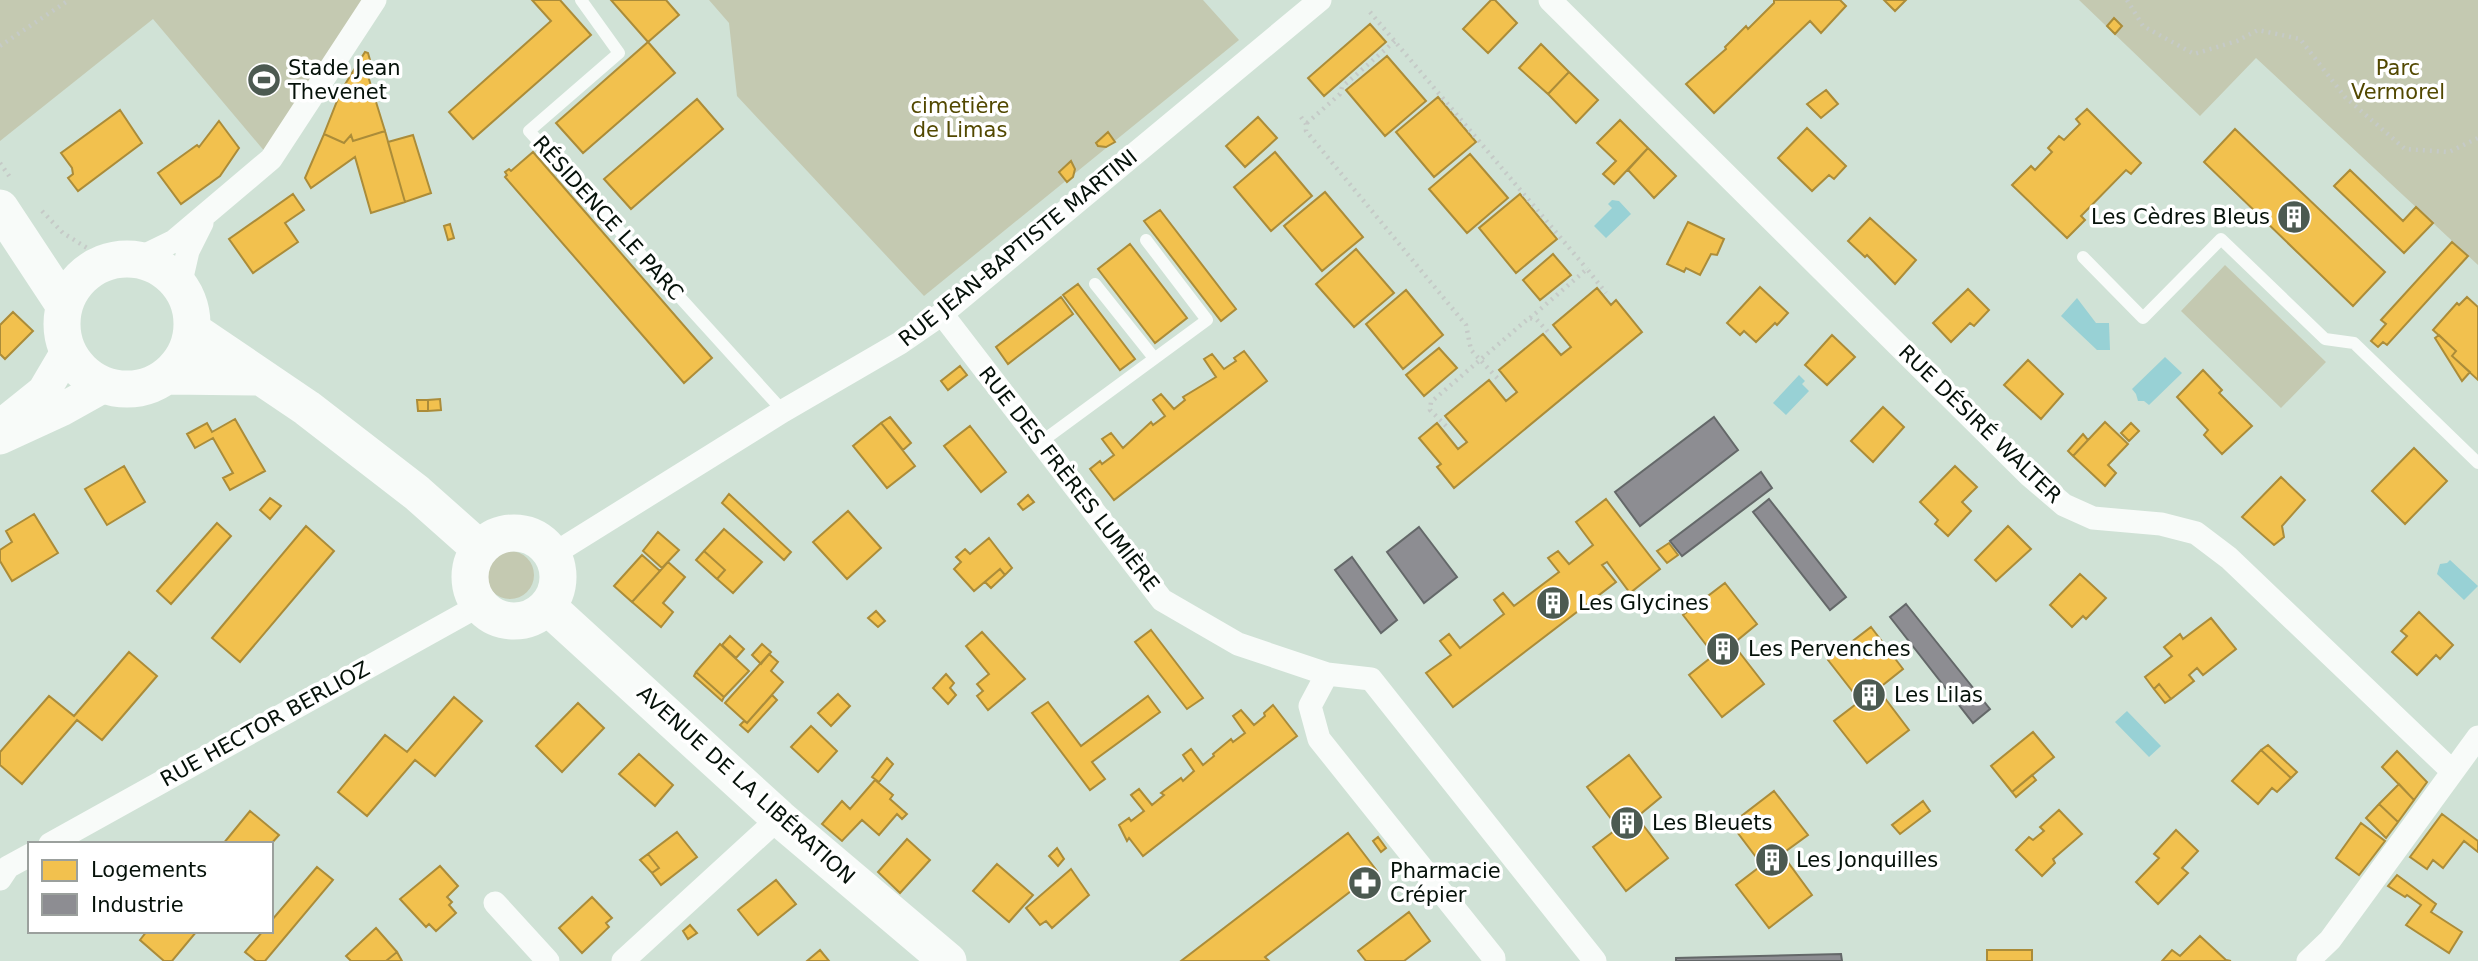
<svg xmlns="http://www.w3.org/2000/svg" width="2478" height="961" font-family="'DejaVu Sans',sans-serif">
<rect width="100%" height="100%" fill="#d0e2d6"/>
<path fill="#c4c9b1" d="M0,0H375L271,159L153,19L0,141Z
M709,0H1203L1239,40L924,296L737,96L729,23Z
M2079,0H2478V265L2256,58L2200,116Z
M2225,265L2326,362L2281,408L2181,311Z
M486 575a24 24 0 1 1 48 0a24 24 0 1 1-48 0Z"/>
<path fill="#98d1d5" d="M1612,200L1619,201L1631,214L1606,238L1594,226L1612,208L1608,204Z
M2077,298L2096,323H2109L2110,350H2097L2061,316Z
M2165,357L2182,373L2149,405L2144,401H2138L2136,394L2132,389Z
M1799,375L1805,381L1802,384L1809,391L1786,415L1773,403Z
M2450,560L2478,586L2464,600L2437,574L2440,564L2447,563Z
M2127,711L2161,746L2149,757L2115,722Z"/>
<path fill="#f2c14e" stroke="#ab8c39" stroke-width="2" d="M532,0H560L591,35L473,139L449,112L551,21Z
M611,0H666L679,15L648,42Z
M1491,0H1495L1517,23L1488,53L1463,29Z
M1774,0H1840L1846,6L1821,33L1810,21L1714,113L1686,84L1726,49L1725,47L1746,26L1748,29L1774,3Z
M1884,0H1906L1895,11Z
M2114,18L2122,26L2115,34L2107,26Z
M1370,24L1386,42L1324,96L1308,78Z
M648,42L675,73L583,153L556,123Z
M1541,44L1569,72L1548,94L1519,68Z
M365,52L368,53L374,74L368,76L385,131L353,141L351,135L344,143L324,134L341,91Z
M1387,56L1426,101L1385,136L1346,90Z
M1569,72L1598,100L1576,123L1548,94Z
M1826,90L1838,104L1821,118L1807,104Z
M1438,97L1476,142L1434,177L1396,132Z
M697,99L723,129L631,209L604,179Z
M2087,109L2141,163L2131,174L2126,170L2081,216L2085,220L2067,238L2012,185L2031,166L2035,170L2052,152L2048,148L2059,136L2064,140L2080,124L2076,119Z
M120,110L142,143L78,191L68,178L73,174L72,168L61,153Z
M1258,117L1277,138L1245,167L1226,146Z
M1620,120L1648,148L1614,184L1603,174L1616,161L1597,143Z
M219,121L239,148L220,176L181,204L158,173L197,145L199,147Z
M1807,128L1846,166L1834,179L1829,175L1812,191L1778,158Z
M2235,129L2385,272L2353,306L2204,162Z
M385,131L405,202L371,213L355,157L311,188L305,178L324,134L344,143L351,135L353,141Z
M1108,132L1115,142L1106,147L1098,146L1096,143Z
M413,135L431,193L405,202L388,142Z
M1648,148L1676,176L1654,198L1628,170Z
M533,152L712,358L684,383L505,177L507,175L505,172L509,169L511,171Z
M1275,152L1312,196L1271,231L1234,187Z
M1470,154L1508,198L1467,233L1429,189Z
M1071,161L1075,169L1073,177L1067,182L1059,172Z
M2350,170L2403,221L2416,207L2433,223L2404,253L2334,186Z
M1325,192L1363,237L1322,271L1284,226Z
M293,194L304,210L285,223L298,242L253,273L229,239Z
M1520,194L1557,239L1516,273L1479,228Z
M1160,210L1236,309L1221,321L1144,221Z
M1870,218L1916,260L1895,284L1867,255L1865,257L1848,241Z
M1688,222L1724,239L1717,255L1711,254L1700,275L1686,268L1684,272L1667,264Z
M450,224L454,238L448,240L444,226Z
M2452,242L2468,256L2387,345L2383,342L2378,347L2371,341L2386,324L2381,320Z
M1130,244L1187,318L1155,343L1098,269Z
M1356,249L1394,293L1354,327L1316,284Z
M1553,254L1571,275L1540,300L1523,280Z
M1078,284L1135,359L1120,370L1063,295Z
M1760,287L1788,313L1777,325L1775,323L1756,342L1744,331L1740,335L1727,323Z
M1597,288L1611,305L1616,300L1642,332L1454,488L1437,467L1441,464L1419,438L1437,423L1458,449L1467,442L1445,416L1489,380L1506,401L1517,392L1499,370L1543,334L1561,355L1571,347L1553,325Z
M1968,289L1989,310L1974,326L1970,323L1951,342L1933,323Z
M1406,290L1443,335L1403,369L1366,324Z
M1061,297L1073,314L1008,364L996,347Z
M2467,297L2478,307V380L2452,356L2456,351L2433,330L2457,303L2459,305Z
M13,312L33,331L5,359L0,354V325Z
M1832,335L1855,357L1827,385L1805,365Z
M2439,335L2456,351L2452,356L2470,372L2462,381L2435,338Z
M1439,348L1457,368L1424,396L1406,375Z
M1244,351L1267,381L1114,500L1090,469L1100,461L1102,464L1114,455L1102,439L1111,433L1123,448L1151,422L1153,425L1165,416L1153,400L1161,394L1174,409L1185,400L1183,397L1216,377L1204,359L1212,354L1224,369L1236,361L1234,358Z
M2028,360L2063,394L2041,419L2004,385Z
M960,366L967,375L948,390L941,381Z
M2203,370L2222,390L2219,393L2252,426L2222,454L2204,435L2208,430L2177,397Z
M440,399L441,410L428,411V400Z
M417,400H428V411H418Z
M1883,407L1904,427L1873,462L1851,441Z
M890,417L911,443L903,450L881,423Z
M235,419L265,471L230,490L223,478L233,473L213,438L195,448L187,434L207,423L212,432Z
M2105,422L2128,444L2108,465L2116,473L2105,486L2073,456Z
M881,423L915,466L887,488L853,446Z
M2131,423L2139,431L2129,441L2121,433Z
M970,426L1006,472L981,492L944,446Z
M2083,434L2088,440L2073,456L2068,451Z
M2414,448L2447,481L2405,524L2372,491Z
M124,466L145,502L107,525L85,489Z
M1955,466L1977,487L1962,502L1971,511L1948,536L1935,524L1938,520L1920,502Z
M2281,477L2305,500L2282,526L2284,537L2274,545L2242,517Z
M729,494L791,552L784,560L722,503Z
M1028,495L1034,502L1023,510L1018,504Z
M270,498L281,506L270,519L260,510Z
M1606,499L1660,569L1630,593L1607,562L1602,565L1616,582L1453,707L1426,673L1451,655L1440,641L1449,634L1460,648L1504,614L1494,600L1503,593L1514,606L1559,572L1548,558L1558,551L1569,564L1593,545L1576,522Z
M848,511L881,548L847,579L813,542Z
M34,514L58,553L12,581L0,561V550L12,542L6,531Z
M217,523L231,536L171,604L157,591Z
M306,526L334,551L240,662L212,638Z
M2008,526L2031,549L1996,581L1975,560Z
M724,529L762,562L733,593L717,579L725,570L704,551Z
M658,532L679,550L662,568L643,551Z
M989,538L1012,568L1005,575L1000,569L974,591L954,569L961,562L956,557L965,549L970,554Z
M1669,543L1678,555L1667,563L1657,551Z
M704,551L725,570L717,579L696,560Z
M642,555L660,571L632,602L614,586Z
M668,562L685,577L663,603L673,612L661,627L632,602Z
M1000,569L1005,575L991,588L985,582Z
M2080,574L2106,598L2086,619L2083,616L2072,627L2050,605Z
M1725,583L1757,624L1733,644L1764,684L1722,717L1689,675L1714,655L1683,615Z
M876,611L885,621L878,627L868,618Z
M2419,612L2453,645L2440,659L2436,655L2417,675L2392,652L2407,636L2401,631Z
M2211,618L2236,649L2203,675L2197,668L2189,675L2194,681L2171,699L2159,684L2154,689L2145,677L2172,656L2164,647L2180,634L2183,639Z
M1871,627L1903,669L1878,689L1909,730L1867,763L1834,721L1860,701L1828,660Z
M1151,630L1203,698L1187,709L1135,642Z
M982,632L1025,679L988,710L977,696L983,691L977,684L989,674L966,646Z
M730,636L744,649L736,658L722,645Z
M720,644L749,671L724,697L696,672Z
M762,644L771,652L761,664L752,655Z
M129,652L157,676L102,740L77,720L22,784L0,765V752L49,696L74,716Z
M769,654L778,662L771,671L783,682L747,723L725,703Z
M696,672L724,697L722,701L694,676Z
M946,674L954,683L950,688L956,695L948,704L933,688Z
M2159,684L2171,699L2165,703L2154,689Z
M838,694L850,706L831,726L818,713Z
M772,695L777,700L748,732L740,725L744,721L747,723Z
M1148,696L1160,712L1092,762L1105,779L1090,790L1032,713L1048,702L1081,746Z
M454,697L482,721L435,776L415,760L367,816L338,792L385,735L407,752Z
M578,703L604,728L562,772L536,746Z
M1273,705L1297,736L1143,856L1129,838L1127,841L1119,825L1129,818L1131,821L1144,811L1131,795L1139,789L1152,805L1164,795L1161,793L1181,778L1183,781L1194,771L1183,755L1191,749L1203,765L1214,756L1213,754L1231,739L1233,742L1245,733L1233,716L1241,710L1254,725L1265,716L1264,713Z
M811,726L837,751L818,772L791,747Z
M2033,732L2054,757L2012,792L1991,766Z
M2268,745L2297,772L2291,778L2261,750Z
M2261,750L2291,778L2277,792L2272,788L2258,804L2232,781Z
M2397,751L2427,782L2414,800L2382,767Z
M639,754L673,785L655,806L619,774Z
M1629,755L1661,797L1637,817L1668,858L1626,891L1593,847L1618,828L1587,787Z
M887,758L893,764L879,782L872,777Z
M2032,775L2036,780L2016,797L2012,792Z
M875,780L893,795L890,799L907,814L902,819L897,814L879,835L862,820L842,841L822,824L842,801L850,809Z
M2399,784L2414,800L2398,822L2379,804Z
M1774,791L1808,835L1782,854L1812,895L1769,928L1736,885L1762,865L1731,824Z
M1923,801L1930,811L1900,834L1892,825Z
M2379,804L2398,822L2386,838L2366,818Z
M2059,810L2082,834L2053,859L2055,863L2042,876L2016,850L2029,837L2033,840L2044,831L2040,827Z
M250,811L279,835L271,844H223Z
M2442,814L2478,841V852L2464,841L2443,868L2433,860L2427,869L2410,857Z
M2361,823L2385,841L2359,875L2336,858Z
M2176,830L2198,851L2182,868L2188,873L2158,904L2136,882L2159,858L2154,854Z
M677,832L697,857L661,885L652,873L659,868L648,854Z
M1348,833L1377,871L1265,957L1269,961H1181Z
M1378,837L1386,848L1381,852L1373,841Z
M907,839L930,860L900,893L878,872Z
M1057,848L1064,859L1058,866L1049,856Z
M648,854L659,868L652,873L640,860Z
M997,864L1033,895L1009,922L973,891Z
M440,866L458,886L447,897L452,902L449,905L456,913L436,931L429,924L426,927L400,899Z
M317,867L333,880L265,961H256L245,952L263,931H271V921Z
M1071,869L1089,895L1052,928L1046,921L1040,925L1026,908Z
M2397,875L2436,904L2431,912L2462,932L2449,953L2406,925L2421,905L2407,895L2405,897L2388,886Z
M776,880L796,904L758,935L738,910Z
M592,897L612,918L606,923L609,927L582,953L559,928Z
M1409,912L1430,941L1404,961H1366L1358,951Z
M690,925L697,933L688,939L683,931Z
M376,928L397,952L386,961H351L346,956Z
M147,931H197L172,961H164L140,940Z
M2200,936L2226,960L2231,961H2162L2172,950L2180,956Z
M820,950L829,961H807Z
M1987,950H2032V961H1987Z
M397,952L402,961H386Z"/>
<path fill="#8d8d92" stroke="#646869" stroke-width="2" d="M1714,417L1738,450L1640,526L1615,492Z
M1761,472L1772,488L1682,556L1670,541Z
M1769,499L1846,597L1830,610L1753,512Z
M1419,527L1457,577L1424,603L1387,552Z
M1352,557L1397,620L1381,633L1335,570Z
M1906,604L1990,709L1973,723L1890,617Z
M1841,954L1842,961H1676V958Z"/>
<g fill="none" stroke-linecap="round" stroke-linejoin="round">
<path stroke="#c5cac7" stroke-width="4.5" stroke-dasharray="2 5" stroke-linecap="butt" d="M2127,0L2143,26L2194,54L2237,41L2258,30L2300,39L2345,97L2405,149L2449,152L2478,138
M1370,12L1587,269
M0,46L69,0
M1301,117L1306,124V131L1466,325L1471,350L1499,380
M1307,123L1340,94L1342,87L1395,41
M0,163L12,180
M42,211L63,233L108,261
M1530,318L1587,269L1606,293
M1446,426L1430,410L1431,402L1529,318L1536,319L1551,335"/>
<path stroke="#f8fbf9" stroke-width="12" d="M581,0L619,53L529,131L783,411
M2083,257L2143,318L2221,239L2325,339L2354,343L2478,463
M1095,284L1154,358
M1041,442L1207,320L1146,240"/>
<path stroke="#f8fbf9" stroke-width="23" d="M1550,0L2030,476L2064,505L2093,518L2161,524L2196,533L2229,558L2452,771
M137,259L174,241L271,159L375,0
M180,286L188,251L202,223
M942,314L1162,600L1238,644L1327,674L1371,679L1595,961
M552,555L783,411L900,343L942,314L1320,0
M1327,674L1310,706L1319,739L1494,958V961
M50,844L480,605
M0,879L8,867L30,855
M495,903L548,961
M623,961L779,818
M2308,961L2330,940L2478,737"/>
<path stroke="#f8fbf9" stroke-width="33" d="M8,420L44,391L67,352
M0,438L61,410L104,386"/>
<path stroke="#f8fbf9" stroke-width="37" d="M0,208L64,305
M62 324a65 65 0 1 1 130 0a65 65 0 1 1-130 0Z
M192,330L307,408L417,493L480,549
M167,376L260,377
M470 577a44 44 0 1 1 88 0a44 44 0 1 1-88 0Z
M547,606L779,818L948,961"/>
</g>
<defs>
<g id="stadium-disc" transform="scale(1.75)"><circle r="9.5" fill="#4c5a51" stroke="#fff"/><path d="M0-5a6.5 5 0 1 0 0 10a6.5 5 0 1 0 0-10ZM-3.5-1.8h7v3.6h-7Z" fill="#fff"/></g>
<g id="building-disc" transform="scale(1.75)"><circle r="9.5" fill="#4c5a51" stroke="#fff"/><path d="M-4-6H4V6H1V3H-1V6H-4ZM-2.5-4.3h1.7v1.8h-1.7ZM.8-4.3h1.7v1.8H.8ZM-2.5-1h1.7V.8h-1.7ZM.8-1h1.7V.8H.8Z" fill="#fff"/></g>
<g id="pharmacy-disc" transform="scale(1.75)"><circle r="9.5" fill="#4c5a51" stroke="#fff"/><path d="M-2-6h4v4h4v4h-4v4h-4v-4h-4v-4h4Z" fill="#fff"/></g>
</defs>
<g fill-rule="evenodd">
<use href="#stadium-disc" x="264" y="80"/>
<use href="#building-disc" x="2294" y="217"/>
<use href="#building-disc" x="1553" y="603"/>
<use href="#building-disc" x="1723" y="649"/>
<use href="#building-disc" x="1869" y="695"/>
<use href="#building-disc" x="1627" y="823"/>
<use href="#building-disc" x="1772" y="860"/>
<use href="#pharmacy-disc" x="1365" y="883"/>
</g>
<g text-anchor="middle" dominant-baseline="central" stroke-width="7" stroke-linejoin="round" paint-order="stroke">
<g font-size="21" fill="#051109" stroke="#fff" text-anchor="start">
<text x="288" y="68">Stade Jean<tspan x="288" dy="24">Thevenet</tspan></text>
<text x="2270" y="217" text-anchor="end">Les Cèdres Bleus</text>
<text x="1578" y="603">Les Glycines</text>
<text x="1748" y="649">Les Pervenches</text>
<text x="1894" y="695">Les Lilas</text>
<text x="1652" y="823">Les Bleuets</text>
<text x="1796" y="860">Les Jonquilles</text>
<text x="1390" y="871">Pharmacie<tspan x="1390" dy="24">Crépier</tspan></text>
</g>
<g font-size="21" fill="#524800" stroke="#fff">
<text x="2398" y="68">Parc<tspan x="2398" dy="24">Vermorel</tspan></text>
<text x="960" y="106">cimetière<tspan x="960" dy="24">de Limas</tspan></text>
</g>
<g font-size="21" fill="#051109" stroke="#fff">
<text transform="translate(608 218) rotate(48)">RÉSIDENCE LE PARC</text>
<text transform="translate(1018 248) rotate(-39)">RUE JEAN-BAPTISTE MARTINI</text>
<text transform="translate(1980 424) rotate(44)">RUE DÉSIRÉ WALTER</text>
<text transform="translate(1069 479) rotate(52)">RUE DES FRÈRES LUMIÈRE</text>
<text transform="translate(265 724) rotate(-29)">RUE HECTOR BERLIOZ</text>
<text transform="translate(746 785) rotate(42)">AVENUE DE LA LIBÉRATION</text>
</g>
</g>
<rect x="28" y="842" width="245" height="91" fill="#ffffff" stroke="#9ba09d" stroke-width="2"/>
<rect x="42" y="860" width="35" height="21" fill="#f2c14e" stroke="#9ba09d" stroke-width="2"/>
<text x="91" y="877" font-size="21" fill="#051109">Logements</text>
<rect x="42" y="894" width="35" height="21" fill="#8d8d92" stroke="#9ba09d" stroke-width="2"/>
<text x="91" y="912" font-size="21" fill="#051109">Industrie</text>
</svg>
